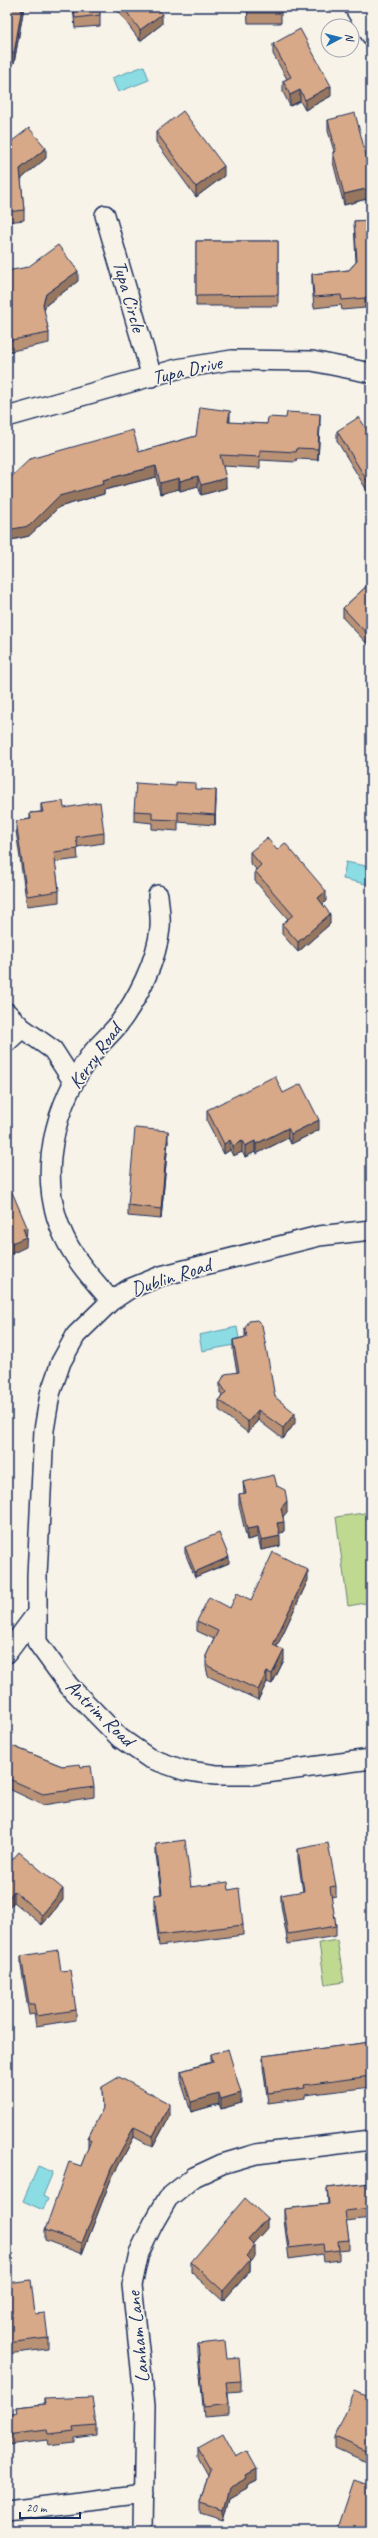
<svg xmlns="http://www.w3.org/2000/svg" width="378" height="2538" font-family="Caveat,sans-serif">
<rect width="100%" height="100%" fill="#f7f3e8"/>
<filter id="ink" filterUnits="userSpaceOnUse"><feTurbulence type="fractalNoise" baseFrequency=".025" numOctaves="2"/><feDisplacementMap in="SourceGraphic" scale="8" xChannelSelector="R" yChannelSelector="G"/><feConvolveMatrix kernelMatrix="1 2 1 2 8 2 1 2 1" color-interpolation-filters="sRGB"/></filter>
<g filter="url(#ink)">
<path fill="#bfd990" stroke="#6d8477" d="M371,1512V1602L348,1606L336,1517Z
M337,1940L344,1982L325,1985L319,1943Z"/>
<path fill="#8bdde3" stroke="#5e97ae" d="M144,66L149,80L118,92L112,78Z
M346,862L371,867V885L343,879Z
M237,1327L240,1344L202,1351L199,1335Z
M38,2166L53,2172L43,2196L48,2199L43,2210L23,2201Z"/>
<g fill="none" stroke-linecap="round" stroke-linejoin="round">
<g stroke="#1b2f5e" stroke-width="22">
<path id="street" d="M354,7L371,35
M105,215L152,377
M7,417L177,369L232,360L312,361L371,373
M7,1013L22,1028L53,1050L73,1081
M7,1042L22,1028
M371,1230L319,1236L161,1276L129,1289L111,1301L76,1335L61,1362L50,1394L44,1430L37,1576V1642L69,1686L120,1738L149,1758L183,1770L216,1775H251L371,1759
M111,1301C99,1286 85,1272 75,1256C33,1193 49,1115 89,1057C98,1045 109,1036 118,1025C137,999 157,961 160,928C161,917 159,906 158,895
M7,1653L37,1613
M7,2511L144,2494
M143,2531L145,2405L132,2285L139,2253L153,2224L168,2198L194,2177L222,2164L256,2154L371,2140"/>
</g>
<use href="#street" stroke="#f7f3e8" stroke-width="19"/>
</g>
<path fill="#b99175" stroke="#1b2f5e" d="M7,7H24L14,63L7,62Z
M73,7H99L100,15V26L75,28Z
M115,7H157L162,24L140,41Z
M247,7H281V23H248Z
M273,44L331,96L305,110L300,101L290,106L283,92V81L287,79L273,54Z
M328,120L371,184L369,185L370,198L344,205L333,162V152L334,151L328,131Z
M156,132L224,176L196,197L156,142Z
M7,145L46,158L21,179L24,210V220L7,222Z
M371,220V301L365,308L342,310L341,305L314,308L312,284V274L349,270L356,262L354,221Z
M196,241H278V306H196Z
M7,271L78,281L46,305L44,311L49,333V343L7,352Z
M230,423L267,424H320L318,460L297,459L296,462L260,460V468L223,466L226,488L201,495L198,486L180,491L179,489L160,494L156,477L104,490V494L59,507L29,536L7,541L139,452L196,436Z
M337,431L371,437V497L337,441Z
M371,582V648L343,618V608Z
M195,789L216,800L215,825L178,822V831L152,829V823L134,821V811Z
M41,804L64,808L104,833V843L77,847L78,859L55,862L59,891V902L27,906L16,831V821L30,819V813L41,812Z
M277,850L326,901L323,904L330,924L298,952L282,934V924L288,919L255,881V871L256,869L250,863V852Z
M283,1093L319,1130L291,1144L288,1138L256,1154L255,1152L245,1157L242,1152L233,1156L230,1150L224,1154L207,1121V1110Z
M168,1141L161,1219L128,1216V1205Z
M369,1314H371V1337L369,1325Z
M245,1328L275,1397L295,1423L283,1439L258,1420L248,1433L219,1410V1400L222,1396L220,1393V1383L237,1372L233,1350V1340L245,1337Z
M243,1482L277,1486L287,1512L283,1516L284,1532L279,1533L280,1546L261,1550L258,1537L247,1540L239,1505V1494H244Z
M185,1547L229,1563L195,1577L185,1553Z
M308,1580L277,1646L284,1660L272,1684L267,1682L258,1700L208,1676L206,1667V1656L214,1639L197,1631V1621L251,1600Z
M7,1744L62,1766L81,1767L94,1787V1797L43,1805L7,1788Z
M156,1844L191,1887L229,1890L243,1925V1935L159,1946L154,1906V1895L161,1894L156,1854Z
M298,1849L336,1886V1896L331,1897L336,1926V1936L288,1944L281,1905V1895L303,1892L298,1859Z
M7,1866L63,1900L42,1925L14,1902L7,1910Z
M21,1956L61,1971L76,2010V2020L36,2026L34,2014L29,2015L21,1966Z
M371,2042V2087L305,2095V2098L268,2103L263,2067V2056Z
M211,2054L241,2103L221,2109L219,2104L191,2112L181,2081V2071L211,2062Z
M102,2087L170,2115L153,2147L134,2137L111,2179L82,2254L45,2240V2230L81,2166L88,2149V2138L103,2109Z
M371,2183V2218L346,2221L349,2240V2250L339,2251V2260L324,2262L323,2254L289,2259L284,2220V2209L328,2204L327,2188Z
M267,2228L253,2243L255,2256L250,2262V2271L223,2301L191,2272V2262Z
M7,2283L35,2314L48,2338V2349L7,2354Z
M198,2344L227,2359L241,2381V2391L228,2392L229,2404V2415L204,2417L198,2354Z
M371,2398V2464L335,2448V2437Z
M44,2399L96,2425V2435L74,2438V2442L48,2445L47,2440L7,2445V2415L16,2414V2407L44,2404Z
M198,2447L236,2457L257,2480L247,2485V2488L229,2498L223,2520L200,2513V2503L208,2475L198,2457Z"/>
<path fill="#96765f" stroke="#1b2f5e" d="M22,7H24L14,63V53Z
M162,14V24L140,41V30Z
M331,86V96L305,110V100Z
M300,90V101L290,106V95Z
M46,148V158L20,180V169Z
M224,166V176L196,197V187Z
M371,174V184L367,185V175Z
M370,188V198L344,205V194Z
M78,271V281L46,305L43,314V304L46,294Z
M371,291V301L365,308V298Z
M230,411V421L228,433V422Z
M320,414V424L318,460V449Z
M156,466V477L104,490V494L59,507L29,536L7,541V530L59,496L103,480Z
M198,476V486L180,491V481Z
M179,478V489L160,494V483Z
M226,478V488L201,495V485Z
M216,790V800L215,825V815Z
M326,891V901L318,909V898Z
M330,914V924L298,952V942Z
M319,1120V1130L291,1144V1134Z
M288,1128V1138L256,1154V1144Z
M168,1131V1141L161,1219V1209Z
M230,1140V1150L224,1154V1144Z
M242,1141V1152L233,1156V1146Z
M255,1141V1152L245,1157V1146Z
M27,1227L26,1247L7,1256V1245L23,1228Z
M258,1410V1420L248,1433V1422Z
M295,1413V1423L283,1439V1428Z
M287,1501V1512L281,1519V1508Z
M284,1522V1532L277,1534V1523Z
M258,1527V1537L247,1540V1529Z
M280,1536V1546L261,1550V1540Z
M229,1557V1563L195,1577V1572Z
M308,1570V1580L273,1655V1645Z
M284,1650V1660L272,1684V1674Z
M267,1672V1682L258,1700V1690Z
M63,1889V1900L42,1925V1915Z
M14,1891V1902L7,1910V1900Z
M241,2093V2103L221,2109V2099Z
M219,2094V2104L191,2112V2102Z
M170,2104V2115L153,2147V2136Z
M134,2127V2137L111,2179L82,2254V2243L111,2169Z
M267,2218V2228L248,2249V2239Z
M255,2246V2256L250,2262V2271L223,2301V2291L246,2256Z
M257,2469V2480L247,2485V2488L229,2498L223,2520V2510L229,2488L246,2475Z
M371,2522V2531H368Z"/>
<path fill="#d7a988" stroke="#1b2f5e" d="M7,7H22L14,53L7,52Z
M74,7H99L100,15L75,18Z
M123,7H157L162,14L140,30Z
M248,7H281V13H248Z
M300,29L331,86L305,100L300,90L290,95L283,81L291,77L273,44Z
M183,111L224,166L196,187L156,132Z
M355,113L371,174L367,175L370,188L344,194L333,152L336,151L328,120Z
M29,128L46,148L20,169L24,210L7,212V145Z
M371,220V291L365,298L342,300L341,295L314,297L312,274L349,270L357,261L354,221Z
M196,241H278V295L196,296Z
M58,245L78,271L46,294L43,304L49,333L7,341V301H8L7,298V271L28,267Z
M200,407L230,411L228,422L267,424L268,417L286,418L287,412L320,414L318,449L297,448L296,452L260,450V457L220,455L226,478L201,485L198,476L180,481L179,478L160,483L156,466L103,480L104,484L59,496L29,526L7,530V481L30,459L133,430L139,452L196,436Z
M359,417L371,437V487L337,431Z
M371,582V638L343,608Z
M176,782L195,783V789L216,790L215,815L178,812V820L152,819V812L134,811L136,783L176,786Z
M63,801L64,808L100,802L104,833L76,837L78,849L54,852L59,891L27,896L16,821L31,819L30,813L43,812L41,804Z
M267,838L277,850L285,843L326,891L318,898L330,914L298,942L282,924L293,915L255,871L261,865L250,852Z
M275,1076L283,1093L301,1084L319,1120L291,1134L288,1128L256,1144L255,1141L245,1146L242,1141L233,1146L230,1140L224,1144L207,1110Z
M135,1128L168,1131L161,1209L128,1205Z
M7,1190L8,1194L12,1192L27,1227L23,1228L26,1237L7,1245Z
M369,1314H371V1327Z
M257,1320L262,1325L275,1397L295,1413L283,1428L258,1410L248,1422L219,1400L226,1392L220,1383L225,1374L239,1372L233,1340L247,1337L245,1328L249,1321Z
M274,1475L277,1486L285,1490L287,1501L281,1508L284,1522L277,1523L280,1536L261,1540L258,1527L247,1529L239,1494L246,1493L243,1482Z
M219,1533L229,1557L195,1572L185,1547Z
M273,1552L308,1570L273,1645L284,1650L272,1674L267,1672L258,1690L208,1666L206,1656L218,1631L197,1621L209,1597L230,1608L237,1593L251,1600Z
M7,1744L62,1766L80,1764L81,1767L91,1766L94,1787L43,1794L7,1778Z
M185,1840L191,1887L228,1882L229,1890L239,1888L243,1925L159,1935L154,1895L162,1894L156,1844Z
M328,1843L336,1886L330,1887L336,1926L288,1934L281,1895L304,1891L298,1849Z
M19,1852L63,1889L42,1915L14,1891L7,1900V1866Z
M58,1950L61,1971L70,1970L76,2010L36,2016L34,2004H29L21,1956Z
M371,2042V2076L304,2085L305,2088L268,2093L263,2056Z
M228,2049L241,2093L221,2099L219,2094L191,2102L181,2071L213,2062L211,2054Z
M119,2077L170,2104L153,2136L134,2127L111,2169L82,2243L45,2230L69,2162L81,2166L91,2140L88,2138L103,2108L102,2087Z
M371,2183V2208L345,2211L349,2240L338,2241L339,2250L324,2252L323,2244L289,2248L284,2209L329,2204L327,2188Z
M245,2198L267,2218L248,2239L255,2246L246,2256L250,2260L223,2291L191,2262Z
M31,2280L35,2314L45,2313L48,2338L7,2343V2283Z
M225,2341L227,2359L239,2358L241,2381L226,2382L229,2404L204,2407L198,2344Z
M355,2391L371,2398V2453L335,2437Z
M92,2397L96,2425L73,2427L74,2431L48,2434L47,2430L7,2435V2415L17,2413L16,2407L45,2404L44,2399Z
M223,2433L236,2457L247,2451L257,2469L246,2475L247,2478L229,2488L223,2510L200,2503L210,2468L198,2447Z
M354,2480L371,2486V2522L368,2531H337Z
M265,2530V2531H247Z"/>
</g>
<g text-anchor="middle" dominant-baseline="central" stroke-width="3.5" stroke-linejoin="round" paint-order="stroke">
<g font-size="20" fill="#1b2f5e" stroke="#f7f3e8">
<text transform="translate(129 296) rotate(74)">Tupa Circle</text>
<text transform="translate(187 370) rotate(-13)">Tupa Drive</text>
<text transform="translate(95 1056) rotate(-54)">Kerry Road</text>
<text transform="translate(171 1277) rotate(-18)">Dublin Road</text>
<text transform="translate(100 1713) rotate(44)">Antrim Road</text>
<text transform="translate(138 2337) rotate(-96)">Lanham Lane</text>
</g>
</g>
<rect width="378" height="2538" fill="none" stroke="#f7f3e8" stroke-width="24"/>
<rect x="12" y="12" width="354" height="2514" fill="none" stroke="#1b2f5e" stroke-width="1.5" filter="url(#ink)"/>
<g transform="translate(340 38) rotate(83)"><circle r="19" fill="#f7f3e8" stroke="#9fa5b1"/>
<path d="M0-3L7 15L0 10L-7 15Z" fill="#1f6fb2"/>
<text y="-6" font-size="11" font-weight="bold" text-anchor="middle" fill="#1b2f5e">N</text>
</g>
<path d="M20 2512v6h60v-6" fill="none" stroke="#1b2f5e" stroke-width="2"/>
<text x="26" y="2512" font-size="12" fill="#1b2f5e" stroke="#f7f3e8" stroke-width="3" paint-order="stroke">20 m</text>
</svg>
